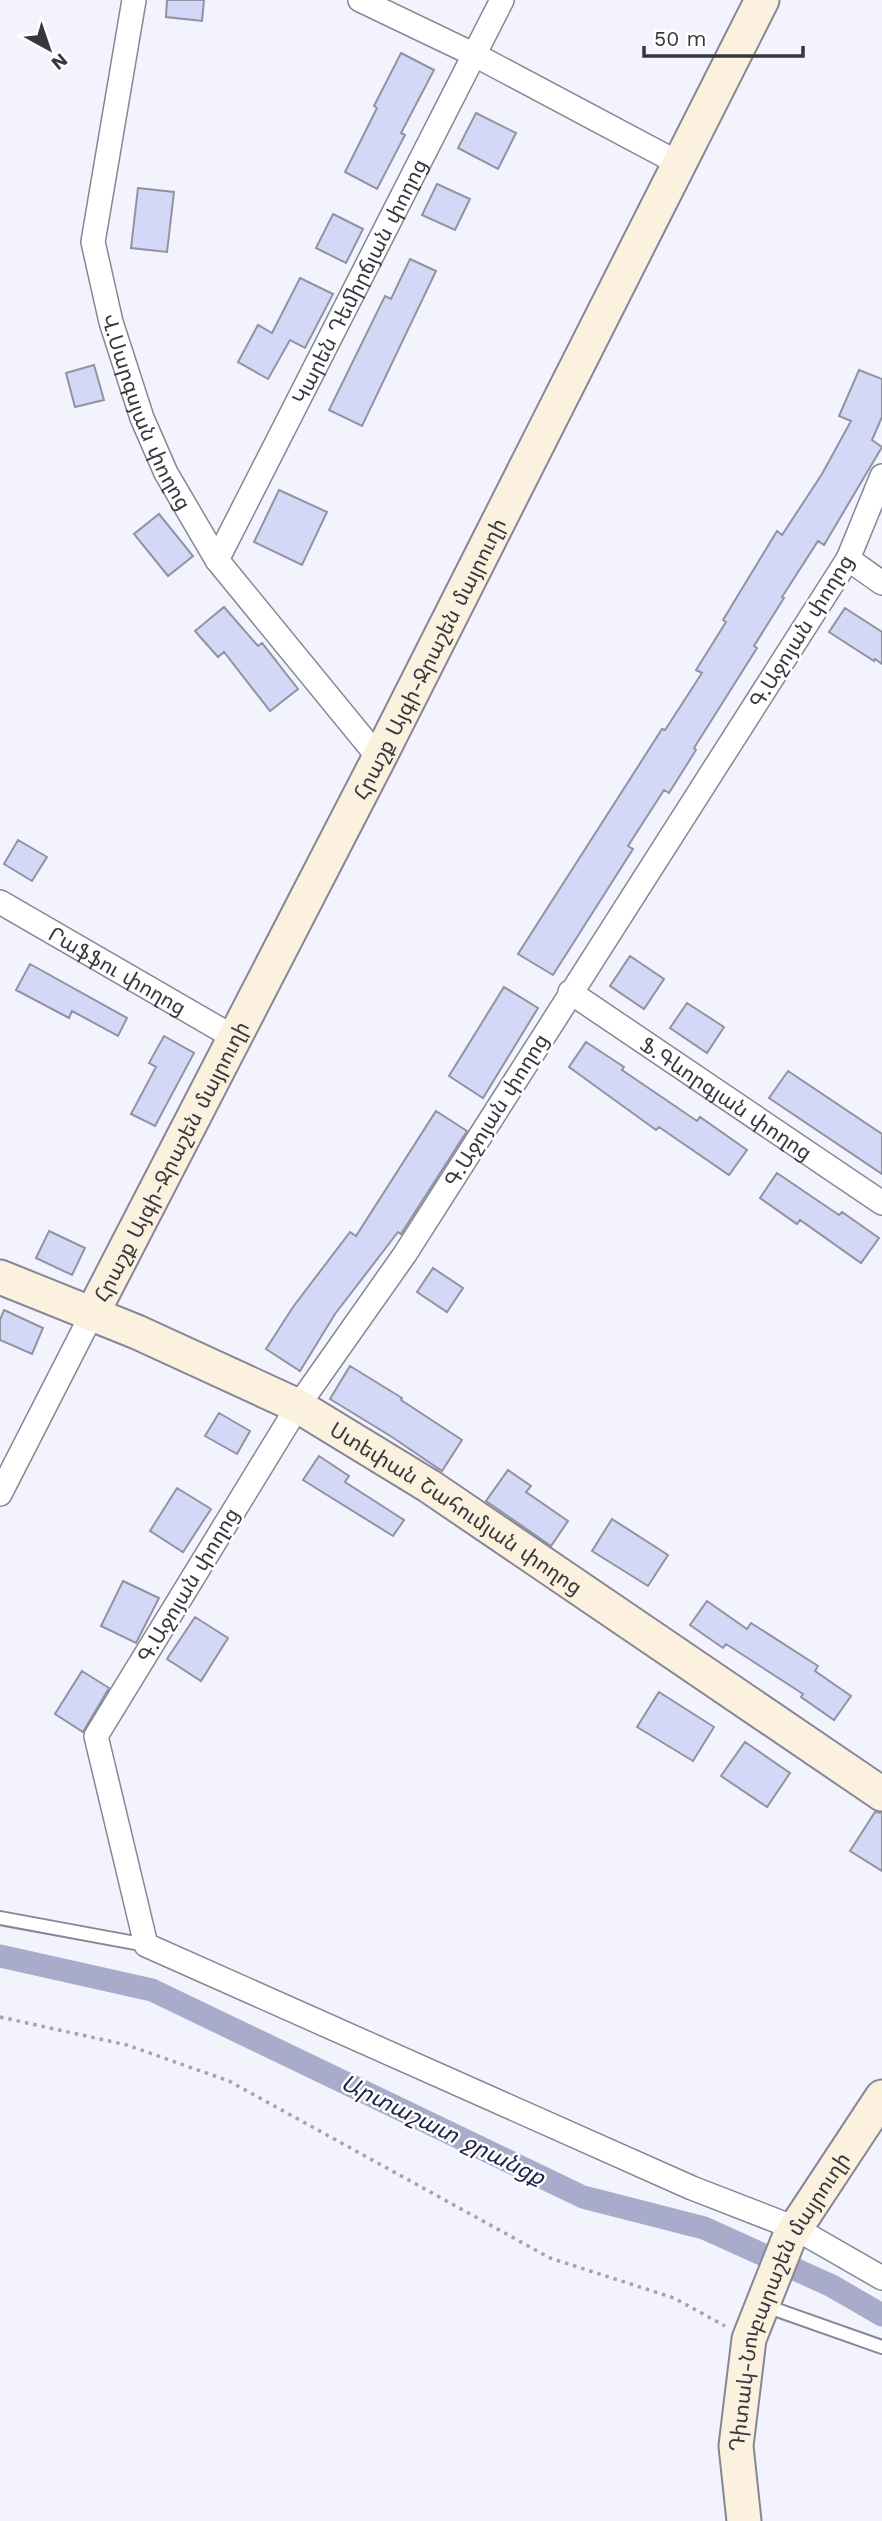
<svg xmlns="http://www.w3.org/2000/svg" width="882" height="2521" font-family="'Work Sans','Noto Sans Armenian',sans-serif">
<rect width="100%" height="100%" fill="#f2f3fd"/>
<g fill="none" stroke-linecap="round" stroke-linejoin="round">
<path stroke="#a8acca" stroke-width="23" d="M0,1956L152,1990L583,2197L704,2228L832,2286L882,2315"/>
</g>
<path fill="#d4d8f7" stroke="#9193a2" stroke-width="2" d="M167,0H204L202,21L166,17Z
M401,53L434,70L401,133L405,135L377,189L345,172L377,108L374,106Z
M476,113L516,133L498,169L458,148Z
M437,184L470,199L455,230L422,215Z
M138,188L174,192L167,252L131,248Z
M333,214L363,229L346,263L316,248Z
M410,259L436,271L362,426L329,410L385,296L391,299Z
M300,278L333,294L305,348L290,340L268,379L238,362L258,325L272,333Z
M94,365L104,400L75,407L66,373Z
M859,370L882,379V417L872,440L882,447L824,545L818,541L782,597L784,598L754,646L757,648L694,748L696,750L669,793L664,790L628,846L633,849L553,975L518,954L662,729L665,730L702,673L696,670L726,622L723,620L777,531L782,535L822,474L851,421L839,416Z
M279,490L327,512L302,565L254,542Z
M159,514L193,556L168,576L134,534Z
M224,607L258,646L262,643L298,689L270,711L224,652L218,657L195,631Z
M845,608L882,632V664L875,659L874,661L829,632Z
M18,840L47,857L32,881L4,864Z
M630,956L664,979L644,1009L610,986Z
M30,964L127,1018L118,1036L72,1011L69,1018L16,990Z
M504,987L538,1008L483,1098L449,1076Z
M687,1003L724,1027L707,1053L670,1028Z
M164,1036L194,1053L155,1126L131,1114L156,1067L149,1063Z
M586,1042L624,1067L622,1070L697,1121L700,1117L747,1150L729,1175L659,1127L656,1130L569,1067Z
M788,1071L882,1134V1174L769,1098Z
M436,1111L467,1131L401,1234L398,1232L335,1314L300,1371L266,1349L293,1307L350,1232L356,1236Z
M777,1173L839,1215L842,1212L879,1238L861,1263L800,1220L797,1224L760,1198Z
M49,1231L85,1248L72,1275L36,1258Z
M433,1268L463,1288L447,1312L417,1292Z
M4,1310L43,1328L32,1354L0,1340V1320Z
M350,1366L402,1398L401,1400L462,1440L442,1471L392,1437L330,1399Z
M219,1413L250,1431L237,1454L205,1436Z
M319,1456L349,1476L345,1482L404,1520L393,1536L303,1480Z
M508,1470L531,1486L526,1492L568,1521L551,1546L486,1501Z
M177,1488L211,1509L183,1552L150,1531Z
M612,1519L668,1555L648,1586L592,1551Z
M123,1581L159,1598L136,1643L101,1626Z
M707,1601L747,1629L751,1623L818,1666L815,1671L851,1696L834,1720L801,1697L803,1694L726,1644L723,1648L690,1625Z
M195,1617L228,1638L201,1681L167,1659Z
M82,1671L109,1688L83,1732L55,1714Z
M659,1692L714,1727L693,1761L637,1727Z
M745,1742L790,1773L767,1807L721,1776Z
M875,1812L882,1813V1871L850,1851Z"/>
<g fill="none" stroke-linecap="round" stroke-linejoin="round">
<g stroke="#858796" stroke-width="16">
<path id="lane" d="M0,1918L146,1945
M763,2305L882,2347"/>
</g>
<g stroke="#858796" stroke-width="26">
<g id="street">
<path id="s1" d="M134,0L93,242L111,322L142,418L166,473L217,560L379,758"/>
<path d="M360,0L475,55L680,164"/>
<path d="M882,476L848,559L405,1254L298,1406L96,1736L146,1945L692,2188L795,2228L882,2278"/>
<path d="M848,559L882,583"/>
<path id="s2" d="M217,560L502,0"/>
<path id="s3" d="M0,902L235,1038"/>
<path id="s4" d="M570,992L882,1203"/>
<path d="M0,1494L92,1314"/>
</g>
</g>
<g stroke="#858796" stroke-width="37">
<g id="secondary">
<path id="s5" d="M0,1277L137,1332L298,1406L429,1486L882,1794"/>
<path id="s6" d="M92,1314L379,758L762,0"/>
<path id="s7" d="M744,2521L736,2446L749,2339L789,2238L882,2097"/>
</g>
</g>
<path stroke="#a3a4ad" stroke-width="3.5" stroke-dasharray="3.5 5" stroke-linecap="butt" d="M0,2017L127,2045L229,2081L550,2258L674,2298L725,2326"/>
<use href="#lane" stroke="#fff" stroke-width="12"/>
<use href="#street" stroke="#fff" stroke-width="23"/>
<use href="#secondary" stroke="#fcf1de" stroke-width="33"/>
</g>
<g text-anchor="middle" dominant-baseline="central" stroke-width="5" stroke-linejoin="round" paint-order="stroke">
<g font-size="21" fill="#37383e" stroke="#fff">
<text stroke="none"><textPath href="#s2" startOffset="313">Կարեն Դեմիրճյան փողոց</textPath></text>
<text stroke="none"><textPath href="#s1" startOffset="424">Վ.Սարգսյան փողոց</textPath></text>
<text transform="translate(801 631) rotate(-58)">Գ.Աջոյան փողոց</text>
<text stroke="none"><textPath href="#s6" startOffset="737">Հրաշք Այգի-Ջրաշեն մայրուղի</textPath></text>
<text stroke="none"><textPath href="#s3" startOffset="136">Րաֆֆու փողոց</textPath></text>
<text stroke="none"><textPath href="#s4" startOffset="189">Ֆ.Գևորգյան փողոց</textPath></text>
<text transform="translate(496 1110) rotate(-58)">Գ.Աջոյան փողոց</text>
<text stroke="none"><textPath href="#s6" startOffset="172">Հրաշք Այգի-Ջրաշեն մայրուղի</textPath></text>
<text stroke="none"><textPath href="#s5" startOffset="513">Ստեփան Շահումյան փողոց</textPath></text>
<text transform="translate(188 1585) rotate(-59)">Գ.Աջոյան փողոց</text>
<text stroke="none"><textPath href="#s7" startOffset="231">Դիտակ-Նուբարաշեն մայրուղի</textPath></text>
</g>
<g font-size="23" font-style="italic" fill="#23244c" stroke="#fff">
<text transform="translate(443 2130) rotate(26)">Արտաշատ ջրանցք</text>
</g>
</g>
<g transform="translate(49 49) rotate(140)" stroke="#ffffff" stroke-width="5" paint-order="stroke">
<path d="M0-5L12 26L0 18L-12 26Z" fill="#37383e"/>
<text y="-10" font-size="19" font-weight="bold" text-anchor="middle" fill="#37383e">N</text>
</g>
<path d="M644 46v10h159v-10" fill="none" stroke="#37383e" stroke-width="3.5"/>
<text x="654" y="46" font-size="21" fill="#37383e" stroke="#ffffff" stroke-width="5" paint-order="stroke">50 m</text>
</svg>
